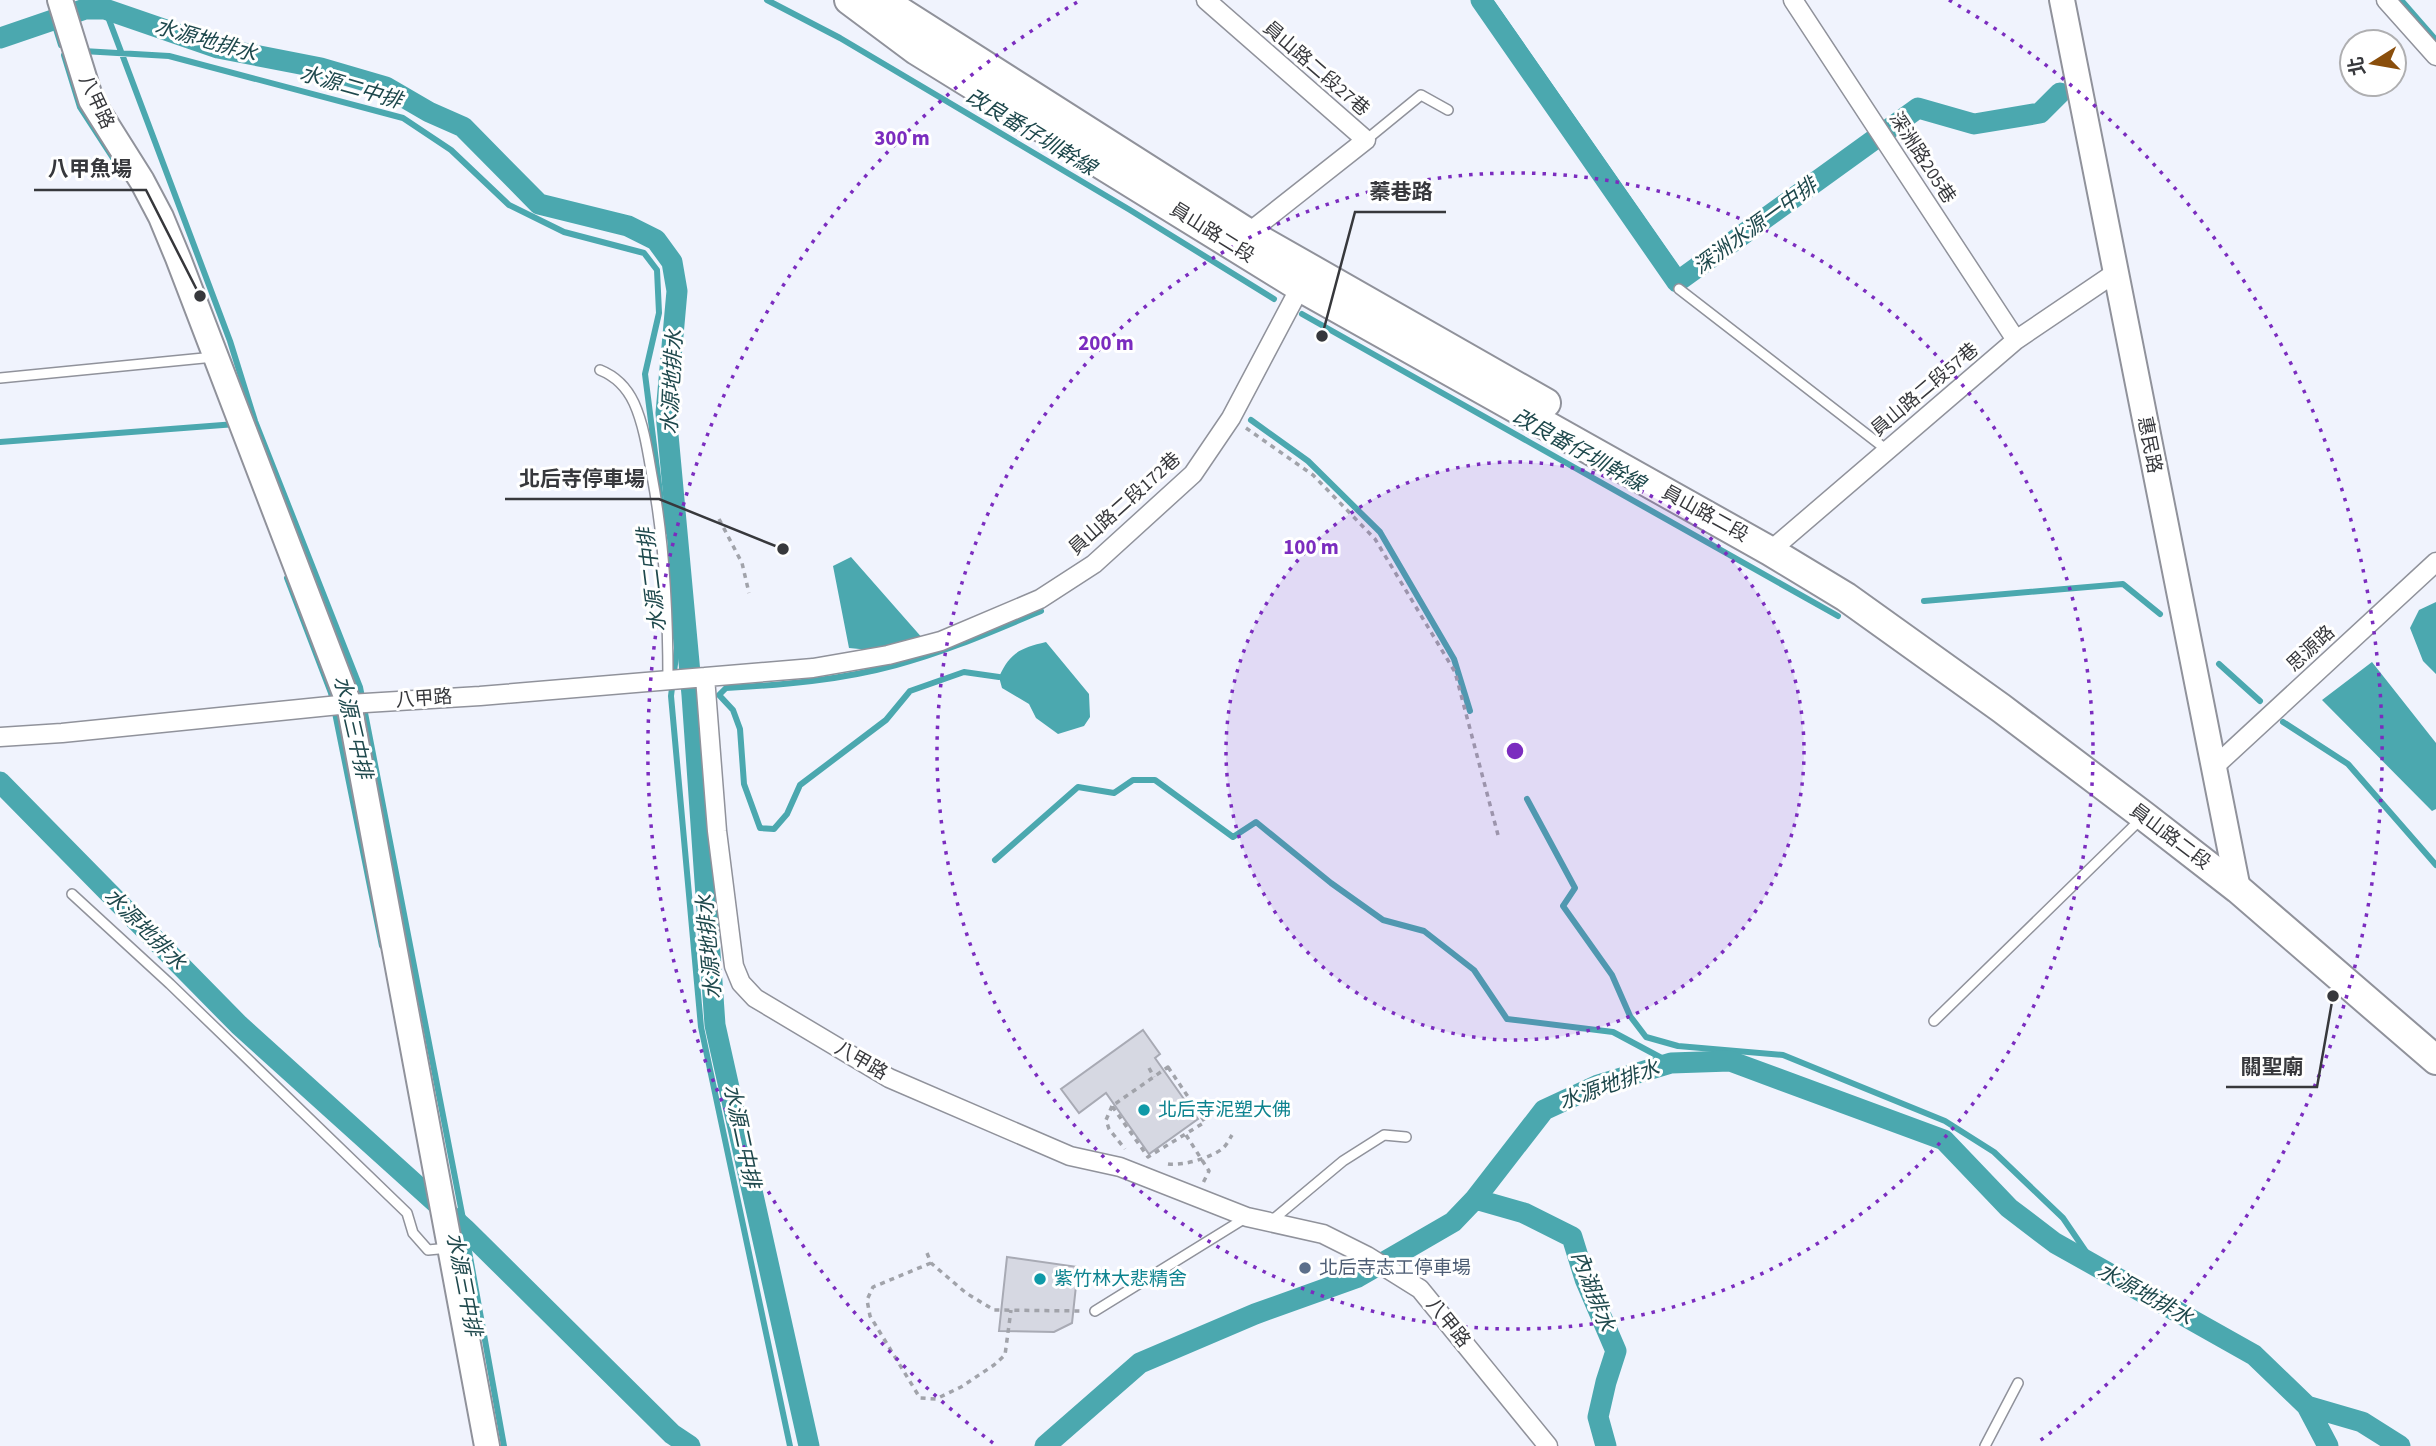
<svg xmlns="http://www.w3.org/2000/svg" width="2436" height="1446" font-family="'Source Sans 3','Noto Sans TC',sans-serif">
<rect width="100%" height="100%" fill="#f0f3fd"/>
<path fill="#4ba8af" d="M851,557L924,640L870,650L849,648L833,566Z
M2436,602V674L2423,661L2410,628L2419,610Z
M1046,642L1089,694L1090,717L1084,726L1058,734L1036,718L1029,704L1002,688L999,677C1010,652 1021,648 1046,642Z
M2372,662L2436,743V809L2432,811L2322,700Z"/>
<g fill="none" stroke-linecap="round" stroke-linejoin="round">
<path stroke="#4ba8af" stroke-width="6" d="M767,0L840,38L1130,210L1274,299
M1490,0L1679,271
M2401,0L2436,40
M105,9L230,341L255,421L360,687L465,1229L504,1446
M53,19L61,45
M83,51L169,56L403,118L451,150L509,205L564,232L644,253L657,270L659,313L645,374L665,532
M64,55L80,107L115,161
M1302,314L1838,616
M1251,420L1308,461L1380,532L1454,659L1470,711
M0,442L236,424
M667,550L677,648L671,696L701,1027L790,1446
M287,578L331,693L382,946
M1924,601L2123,584L2160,614
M2219,664L2260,701
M999,677L964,672L910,691L886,720L800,785L787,814L774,829L760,828L744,784L740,729L733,710L719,695L726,688C783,685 841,680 896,665C946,652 993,631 1041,611
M692,695H694
M2283,722L2348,764L2436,865
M1527,799L1575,888L1563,906L1612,975L1630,1016L1646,1037L1678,1046L1783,1055L1945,1121L1994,1152L2063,1218L2095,1265
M995,860L1078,787L1114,793L1133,780H1155L1233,837L1256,822L1331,883L1383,920L1424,931L1474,970L1507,1019L1613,1032L1671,1063"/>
<path stroke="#4ba8af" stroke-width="21" d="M1481,0L1677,282L1918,108L1974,124L2040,113L2060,93
M0,38L85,9H105L218,48L321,68L386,87L429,112L463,127L539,204L628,226L656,240L672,262L677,291L666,413L692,695L715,1025L809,1446
M0,782L239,1025L465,1229L672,1434L690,1446
M1475,1199L1524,1213L1572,1237L1585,1279L1616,1351L1606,1382L1598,1417L1606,1446
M2307,1406L2362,1422L2400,1446
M1045,1446L1140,1363L1255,1314L1358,1277L1453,1222L1475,1199L1544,1110L1598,1085L1671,1063L1730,1061L1944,1140L2009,1208L2055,1243L2254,1355L2307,1406L2328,1446"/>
</g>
<path fill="#d6d8e2" stroke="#a8aab4" stroke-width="2" d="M1143,1030L1160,1054L1155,1058L1198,1119L1149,1154L1106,1093L1079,1113L1061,1089Z
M1007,1257L1078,1267L1072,1323L1054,1332L999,1331Z"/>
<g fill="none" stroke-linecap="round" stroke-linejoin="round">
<g stroke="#90929b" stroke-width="12">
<path id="lane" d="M1366,140L1421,95L1448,110
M1679,289L1887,450
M600,370C615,376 627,388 634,403C644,425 648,453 652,476C665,544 668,611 668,680
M0,378L214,357
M72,894L170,984L407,1213L413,1233L428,1250L449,1248
M1934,1021L2141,819
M1270,1222L1343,1161L1384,1135L1406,1137
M1095,1311L1247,1217
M1985,1446L2018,1383"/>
</g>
<g stroke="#90929b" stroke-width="21">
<path id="street" d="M1206,0L1366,140L1243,237
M1793,0L2016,340
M2386,0L2436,56
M1770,551L2016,340L2115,273
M705,677L717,831L734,966L741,983L755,998L889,1078L1070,1156L1120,1167L1247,1217L1323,1234L1367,1256L1420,1289L1548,1446
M0,737L62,733L349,704L480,696L813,668L888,655L941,641L1040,599L1094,564L1193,474L1231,418L1304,280
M2214,767L2436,562"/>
</g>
<g stroke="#90929b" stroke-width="28">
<path id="secondary" d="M60,0L91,100L142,181L161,217L178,258L349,704L487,1446
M2062,0L2238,889"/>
</g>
<g stroke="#90929b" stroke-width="32">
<path id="primary" d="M849,0L916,50L1300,287L1770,551L1846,597L2001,708L2144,816L2238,889L2436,1060
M882,0L1248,233L1546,403"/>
</g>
<path stroke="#a1a3aa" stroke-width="3.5" stroke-dasharray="5 5" stroke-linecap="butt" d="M1246,428L1313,475L1375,539L1455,672L1498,835
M719,519L742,563L749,593
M1168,1067L1205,1122L1148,1157L1112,1106Z
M1149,1068L1154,1077
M1112,1106L1106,1120L1109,1129L1125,1149
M1186,1135L1209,1171L1203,1183
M1168,1164C1183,1166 1210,1158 1222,1149C1226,1146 1229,1140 1232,1135
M927,1253L931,1263L966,1293L994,1310L1082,1311
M931,1263L873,1287L867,1300L870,1316L920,1398L936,1399L961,1387L994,1365L1005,1355L1011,1310"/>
<use href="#lane" stroke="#fff" stroke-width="9"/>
<use href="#street" stroke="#fff" stroke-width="18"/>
<use href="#secondary" stroke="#fff" stroke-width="24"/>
<use href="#primary" stroke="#fff" stroke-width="28"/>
</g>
<circle cx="1515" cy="751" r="289" fill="#7b2cbf" fill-opacity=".12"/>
<g fill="none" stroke="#7b2cbf" stroke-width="3.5" stroke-dasharray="3.5 7">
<circle cx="1515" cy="751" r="289"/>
<circle cx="1515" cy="751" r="578"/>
<path d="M993 1443A867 867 0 0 1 1081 0M1949 0A867 867 0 0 1 2037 1443"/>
</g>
<g fill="#0f9aa8" stroke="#fff" stroke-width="2.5">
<circle cx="1144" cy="1110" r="7"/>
<circle cx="1040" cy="1279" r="7"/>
</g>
<circle fill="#5c6f8a" stroke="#fff" stroke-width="2.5" cx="1305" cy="1268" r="7"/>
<g text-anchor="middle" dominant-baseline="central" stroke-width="6" stroke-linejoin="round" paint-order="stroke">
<g font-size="19" fill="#37383c" stroke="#fff">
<text transform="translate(1316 69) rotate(41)">員山路二段27巷</text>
<text transform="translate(96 102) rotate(65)">八甲路</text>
<text transform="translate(1922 158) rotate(57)">深洲路205巷</text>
<text transform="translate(1212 233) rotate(32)">員山路二段</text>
<text transform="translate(1925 390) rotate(-40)">員山路二段57巷</text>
<text transform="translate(2149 445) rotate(79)">惠民路</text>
<text transform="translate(1125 504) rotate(-42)">員山路二段172巷</text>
<text transform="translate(1705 514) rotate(29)">員山路二段</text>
<text transform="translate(2311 649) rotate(-43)">思源路</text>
<text transform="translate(424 699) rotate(-4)">八甲路</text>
<text transform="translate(2170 837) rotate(37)">員山路二段</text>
<text transform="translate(861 1061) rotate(30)">八甲路</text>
<text transform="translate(1448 1323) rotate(51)">八甲路</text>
</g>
<g font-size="19" fill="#0d838f" stroke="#fff" text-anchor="start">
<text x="1158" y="1110">北后寺泥塑大佛</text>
<text x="1054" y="1279">紫竹林大悲精舍</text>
</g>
<g font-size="19" fill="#4e5e75" stroke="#fff" text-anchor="start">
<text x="1319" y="1268">北后寺志工停車場</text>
</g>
<g font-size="21" font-style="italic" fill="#1e484c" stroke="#fff">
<text transform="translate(206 40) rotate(16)">水源地排水</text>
<text transform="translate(351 87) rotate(16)">水源二中排</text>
<text transform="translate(1031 132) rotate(31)">改良番仔圳幹線</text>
<text transform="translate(1755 226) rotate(-36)">深洲水源一中排</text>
<text transform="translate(672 382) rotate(-87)">水源地排水</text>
<text transform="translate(1579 450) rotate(29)">改良番仔圳幹線</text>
<text transform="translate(652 580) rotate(-97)">水源二中排</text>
<text transform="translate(353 727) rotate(77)">水源三中排</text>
<text transform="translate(145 929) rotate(45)">水源地排水</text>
<text transform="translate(709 947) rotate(-95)">水源地排水</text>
<text transform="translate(1609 1085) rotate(-20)">水源地排水</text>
<text transform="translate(742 1136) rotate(78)">水源二中排</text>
<text transform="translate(464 1284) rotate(79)">水源三中排</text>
<text transform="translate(1593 1291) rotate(69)">內湖排水</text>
<text transform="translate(2145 1294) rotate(29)">水源地排水</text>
</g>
</g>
<circle cx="1515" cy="751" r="10" fill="#7b2cbf" stroke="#fff" stroke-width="3.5"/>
<g font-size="21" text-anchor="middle" font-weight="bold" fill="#7b2cbf" stroke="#fff" stroke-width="6" stroke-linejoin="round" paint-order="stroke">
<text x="902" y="145">300 m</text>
<text x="1106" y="350">200 m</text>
<text x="1311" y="554">100 m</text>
</g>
<path fill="none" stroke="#37383c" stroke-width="2.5" d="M200 296L146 190H34M1322 336L1355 212H1446M783 549L659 499H505M2333 996L2317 1087H2226"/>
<g fill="#37383c" stroke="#fff" stroke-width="2.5">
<circle cx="200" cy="296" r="7"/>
<circle cx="1322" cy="336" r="7"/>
<circle cx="783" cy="549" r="7"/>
<circle cx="2333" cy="996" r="7"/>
</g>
<g font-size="21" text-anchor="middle" font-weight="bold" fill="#37383c" stroke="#fff" stroke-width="6" stroke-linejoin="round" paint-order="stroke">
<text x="90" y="176">八甲魚場</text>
<text x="1401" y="199">蓁巷路</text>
<text x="582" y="486">北后寺停車場</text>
<text x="2272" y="1074">關聖廟</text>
</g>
<g transform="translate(2373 63) rotate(259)"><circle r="33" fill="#ffffff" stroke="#afafb1" stroke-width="2"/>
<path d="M0-5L12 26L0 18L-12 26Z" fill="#8a4e0b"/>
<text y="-10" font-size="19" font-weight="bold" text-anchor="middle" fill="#37383c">北</text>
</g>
</svg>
